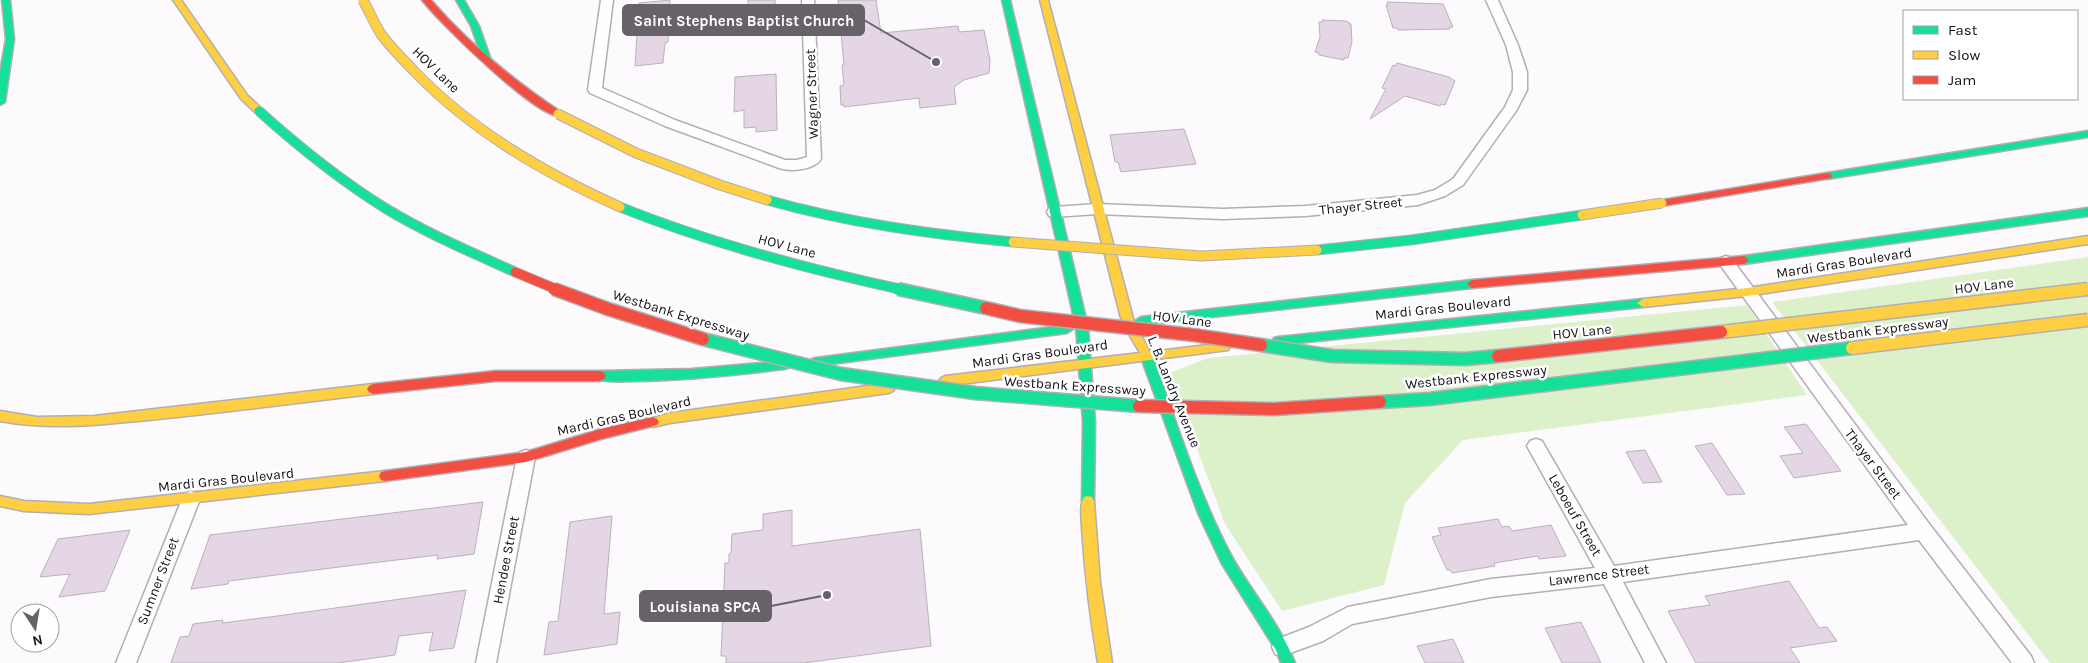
<svg xmlns="http://www.w3.org/2000/svg" width="2088" height="663" font-family="Karla,sans-serif">
<rect width="100%" height="100%" fill="#fcfafd"/>
<path fill="#dcf1ca" d="M2088,257V663H2050L1772,302Z
M1747,305L1807,395L1463,440L1405,503L1384,585L1282,611L1225,524L1169,373L1208,358Z"/>
<path fill="#e5d6e6" stroke="#b7b2b8" d="M670,0L668,42L665,43L663,63L635,66L639,3Z
M748,0H775L776,32L758,34V31L750,32Z
M838,0H876L881,33L958,26L959,32L984,30L990,60L989,73L964,80L954,87L956,104L920,108L919,98L844,107V105H841L840,86L844,85L842,65H844Z
M1387,2L1443,4L1453,27H1449L1450,29L1398,30L1397,28H1393L1386,5H1388Z
M1322,20L1346,21L1351,24L1352,42L1348,58H1344V60L1319,55V53L1315,52L1320,37L1319,22H1323Z
M1397,63L1449,77L1455,81L1445,105L1441,104L1440,106L1405,96L1370,119L1386,89L1382,88L1393,65L1396,66Z
M776,74L777,130L756,132V127L744,128V110L734,112L735,77Z
M1184,129L1196,164L1121,172L1118,162H1115L1110,135Z
M1806,424L1841,471L1794,478L1780,456L1803,453L1784,427Z
M1712,443L1745,494L1727,495L1695,446Z
M1645,450L1662,482L1643,483L1626,452Z
M483,502L474,554L437,559L438,555L355,565L229,581L228,584L191,589L210,535Z
M792,510V546L920,529L931,646L804,663H726V656H721L725,563H729V554L731,553L732,534L763,530V514Z
M612,516L604,614L620,612L617,644L544,655L549,622L558,621L570,522Z
M1498,519L1502,527L1509,526L1512,531L1551,525L1566,556L1539,559L1538,556L1494,563L1495,566L1452,573L1450,570H1447L1432,537L1441,535L1438,528Z
M130,530L105,591L59,597L70,574L40,577L58,539Z
M1789,581L1819,628L1827,627L1837,641L1790,648L1800,663H1696L1668,611L1710,605L1705,596Z
M466,590L454,648L429,651L433,632L399,636L395,655L338,663H171L180,637L189,636L193,624L223,620L222,623L277,616Z
M1581,622L1601,663H1562L1545,628Z
M1453,639L1464,663H1425L1417,646Z"/>
<g fill="none" stroke-linecap="round" stroke-linejoin="round">
<g stroke="#b2aeb3" stroke-width="3">
<path id="street" d="M601,0H613L602,88L675,120L785,160H797L807,157L802,0H814L821,159C814,170 791,172 779,168L665,126L590,93L588,90Z
M1486,0H1498L1518,45L1527,72V90L1516,111L1463,185L1445,196L1418,205L1305,216L1223,219L1097,214L1054,217L1049,216L1047,212L1049,208L1054,207L1097,204L1223,209L1305,206L1417,195L1435,190L1453,179L1505,107L1513,90V72L1506,45Z
M1726,256L1731,258L1930,525L2031,656L2034,663H2012L1919,540L1623,582L1666,663H1645L1604,584L1491,597L1352,624L1323,641L1282,656L1275,654L1272,647L1275,640L1309,627L1348,607L1491,579L1595,568L1527,446L1530,441L1536,439L1542,441L1614,566L1908,525L1721,266L1718,262L1721,258Z
M526,450L532,452L535,457L496,663H476L517,457L520,452Z
M191,491L197,494L200,499L136,663H116L182,499L185,494Z"/>
</g>
<g stroke="#b2aeb3" stroke-width="3">
<path id="fast" d="M2,0H10L14,39L5,102L0,105V73L6,39Z
M456,0H464L479,26L491,60L490,62H484L483,60L471,26Z
M1002,0H1010L1088,327L1095,422L1094,501L1092,505L1088,506L1084,505L1082,501L1083,422L1076,327Z
M2088,131V137L1827,179L1822,176L1827,173Z
M2088,208V216L1744,264L1739,260L1744,256Z
M1472,280L1477,284L1472,288L1141,325L1135,321L1141,317Z
M1643,299L1649,303L1643,307L1278,345L1274,344L1272,341L1274,338L1278,337Z
M1067,325L1073,329L1067,333L816,366L812,365L810,362L812,359L816,358Z
M1145,348L1149,349L1151,352C1176,420 1197,491 1231,555C1251,592 1280,623 1295,663H1281L1276,650L1222,564L1198,513L1139,352L1141,349Z
M784,361L788,362L790,365L788,368L784,369C736,375 687,380 638,381C625,381 608,383 596,379L594,376L596,373L600,371L692,369Z"/>
</g>
<g stroke="#b2aeb3" stroke-width="3">
<path id="slow" d="M173,0H181L247,95L262,109V113H256L241,99Z
M1040,0H1048L1134,322L1150,352L1224,343L1228,344L1230,347L1228,350L945,386L941,384L939,381L941,378L945,376L1140,353L1122,322Z
M2088,236V244L1747,296L1643,307L1637,303L1643,299L1747,288Z
M889,383L893,385L895,388L893,391L889,393L670,423L653,427L649,425L647,422L649,419L670,413Z
M373,384L377,386L379,389L377,392L373,394C302,402 230,412 158,419C105,424 53,431 0,421V411L37,417L94,416Z
M385,471L389,472L391,476L389,480L385,481L89,514L24,511L0,506V496L24,501L89,504Z
M1088,496L1092,497L1094,501L1100,582L1112,663H1098C1090,618 1085,573 1082,528C1082,519 1079,506 1084,497Z"/>
</g>
<g stroke="#b2aeb3" stroke-width="3">
<path id="jam" d="M422,0H431C469,44 513,80 561,112V116C539,121 438,21 422,0Z
M1827,173L1831,174L1832,176L1831,178L1662,206L1657,203L1662,200Z
M1744,256L1749,260L1744,264L1472,288L1467,284L1472,280Z
M496,371H600L604,373L606,376L604,379L600,381H496L373,394L369,392L367,389L369,386L373,384Z
M653,417L657,419L659,422L657,425L601,439L526,462L385,481L381,480L379,476L381,472L385,471L526,452L601,429Z"/>
</g>
<use href="#street" fill="#fffeff" fill-rule="evenodd"/>
<use href="#fast" fill="#16e098" fill-rule="evenodd"/>
<use href="#slow" fill="#ffcf43" fill-rule="evenodd"/>
<use href="#jam" fill="#f24e42" fill-rule="evenodd"/>
<g stroke="#b2aeb3" stroke-width="11" stroke-linecap="butt">
<path id="fast-bridge-far1" d="M259,111C299,147 340,180 385,208C426,233 471,252 515,272
M767,200C848,223 930,234 1013,242
M620,207C712,244 807,269 904,290
M1317,250L1411,240L1582,215"/>
</g>
<g stroke="#b2aeb3" stroke-width="15" stroke-linecap="butt">
<path id="fast-bridge" d="M898,289L986,308
M703,339L841,374L975,393L1139,406
M1261,345L1332,356L1465,359L1498,356
M1380,402L1430,399L1852,348"/>
</g>
<g stroke="#b2aeb3" stroke-width="11" stroke-linecap="butt">
<path id="slow-bridge-far1" d="M363,0C369,11 374,23 381,34C390,47 403,59 414,71C472,131 544,173 620,207
M558,114L636,153L720,185L767,200
M1582,215L1662,203
M1013,242L1201,256L1317,250
M2078,290L2088,289"/>
</g>
<g stroke="#b2aeb3" stroke-width="15" stroke-linecap="butt">
<path id="slow-bridge" d="M1721,332L2088,289
M1852,348L2088,320"/>
</g>
<g stroke="#b2aeb3" stroke-width="11" stroke-linecap="butt">
<path id="jam-bridge-far1" d="M515,272L558,290"/>
</g>
<g stroke="#b2aeb3" stroke-width="15" stroke-linecap="butt">
<path id="jam-bridge" d="M554,289L608,309L703,339
M986,308L1020,316L1194,335L1261,345
M1498,356L1721,332
M1139,406L1275,409L1380,402"/>
</g>
<use href="#fast-bridge-far1" stroke="#16e098" stroke-width="9"/>
<use href="#fast-bridge" stroke="#16e098" stroke-width="12"/>
<use href="#slow-bridge-far1" stroke="#ffcf43" stroke-width="9"/>
<use href="#slow-bridge" stroke="#ffcf43" stroke-width="12"/>
<use href="#jam-bridge-far1" stroke="#f24e42" stroke-width="9"/>
<use href="#jam-bridge" stroke="#f24e42" stroke-width="12"/>
</g>
<g text-anchor="middle" dominant-baseline="central" stroke-width="5" stroke-linejoin="round" paint-order="stroke">
<g font-size="14" fill="#161017" stroke="#fff">
<text transform="translate(436 70) rotate(44)">HOV Lane</text>
<text transform="translate(812 94) rotate(-92)">Wagner Street</text>
<text transform="translate(1361 206) rotate(-6)">Thayer Street</text>
<text transform="translate(787 246) rotate(15)">HOV Lane</text>
<text transform="translate(1844 263) rotate(-9)">Mardi Gras Boulevard</text>
<text transform="translate(1984 286) rotate(-7)">HOV Lane</text>
<text transform="translate(1443 308) rotate(-6)">Mardi Gras Boulevard</text>
<text transform="translate(681 315) rotate(17)">Westbank Expressway</text>
<text transform="translate(1182 319) rotate(7)">HOV Lane</text>
<text transform="translate(1878 330) rotate(-7)">Westbank Expressway</text>
<text transform="translate(1582 332) rotate(-6)">HOV Lane</text>
<text transform="translate(1040 354) rotate(-8)">Mardi Gras Boulevard</text>
<text transform="translate(1476 377) rotate(-6)">Westbank Expressway</text>
<text transform="translate(1075 386) rotate(4)">Westbank Expressway</text>
<text transform="translate(1174 392) rotate(68)">L. B. Landry Avenue</text>
<text transform="translate(624 416) rotate(-13)">Mardi Gras Boulevard</text>
<text transform="translate(1873 464) rotate(53)">Thayer Street</text>
<text transform="translate(226 480) rotate(-6)">Mardi Gras Boulevard</text>
<text transform="translate(1575 515) rotate(60)">Leboeuf Street</text>
<text transform="translate(506 560) rotate(-79)">Hendee Street</text>
<text transform="translate(1599 575) rotate(-7)">Lawrence Street</text>
<text transform="translate(158 581) rotate(-69)">Sumner Street</text>
</g>
</g>
<path fill="none" stroke="#666268" stroke-width="2" d="M936 62L864 20M827 595L771 606"/>
<g fill="#666268" stroke="#fff" stroke-width="2">
<circle cx="936" cy="62" r="5"/>
<circle cx="827" cy="595" r="5"/>
</g>
<g fill="#666268" stroke="#666268" stroke-width="2">
<rect x="623" y="5" width="241" height="30" rx="5"/>
<rect x="640" y="591" width="131" height="30" rx="5"/>
</g>
<g font-size="15" text-anchor="middle" font-weight="bold" fill="#fff">
<text x="744" y="26">Saint Stephens Baptist Church</text>
<text x="705" y="612">Louisiana SPCA</text>
</g>
<rect x="1903" y="10" width="175" height="90" fill="#ffffff" stroke="#a29fa2"/>
<rect x="1913" y="26" width="25" height="8" fill="#16e098" stroke="#a29fa2"/>
<text x="1948" y="35" font-size="15" fill="#161017">Fast</text>
<rect x="1913" y="51" width="25" height="8" fill="#ffcf43" stroke="#a29fa2"/>
<text x="1948" y="60" font-size="15" fill="#161017">Slow</text>
<rect x="1913" y="76" width="25" height="8" fill="#f24e42" stroke="#a29fa2"/>
<text x="1948" y="85" font-size="15" fill="#161017">Jam</text>
<g transform="translate(35 628) rotate(168)"><circle r="24" fill="#ffffff" stroke="#a29fa2"/>
<path d="M0-4L9 19L0 12L-9 19Z" fill="#666268"/>
<text y="-8" font-size="14" font-weight="bold" text-anchor="middle" fill="#161017">N</text>
</g>
</svg>
